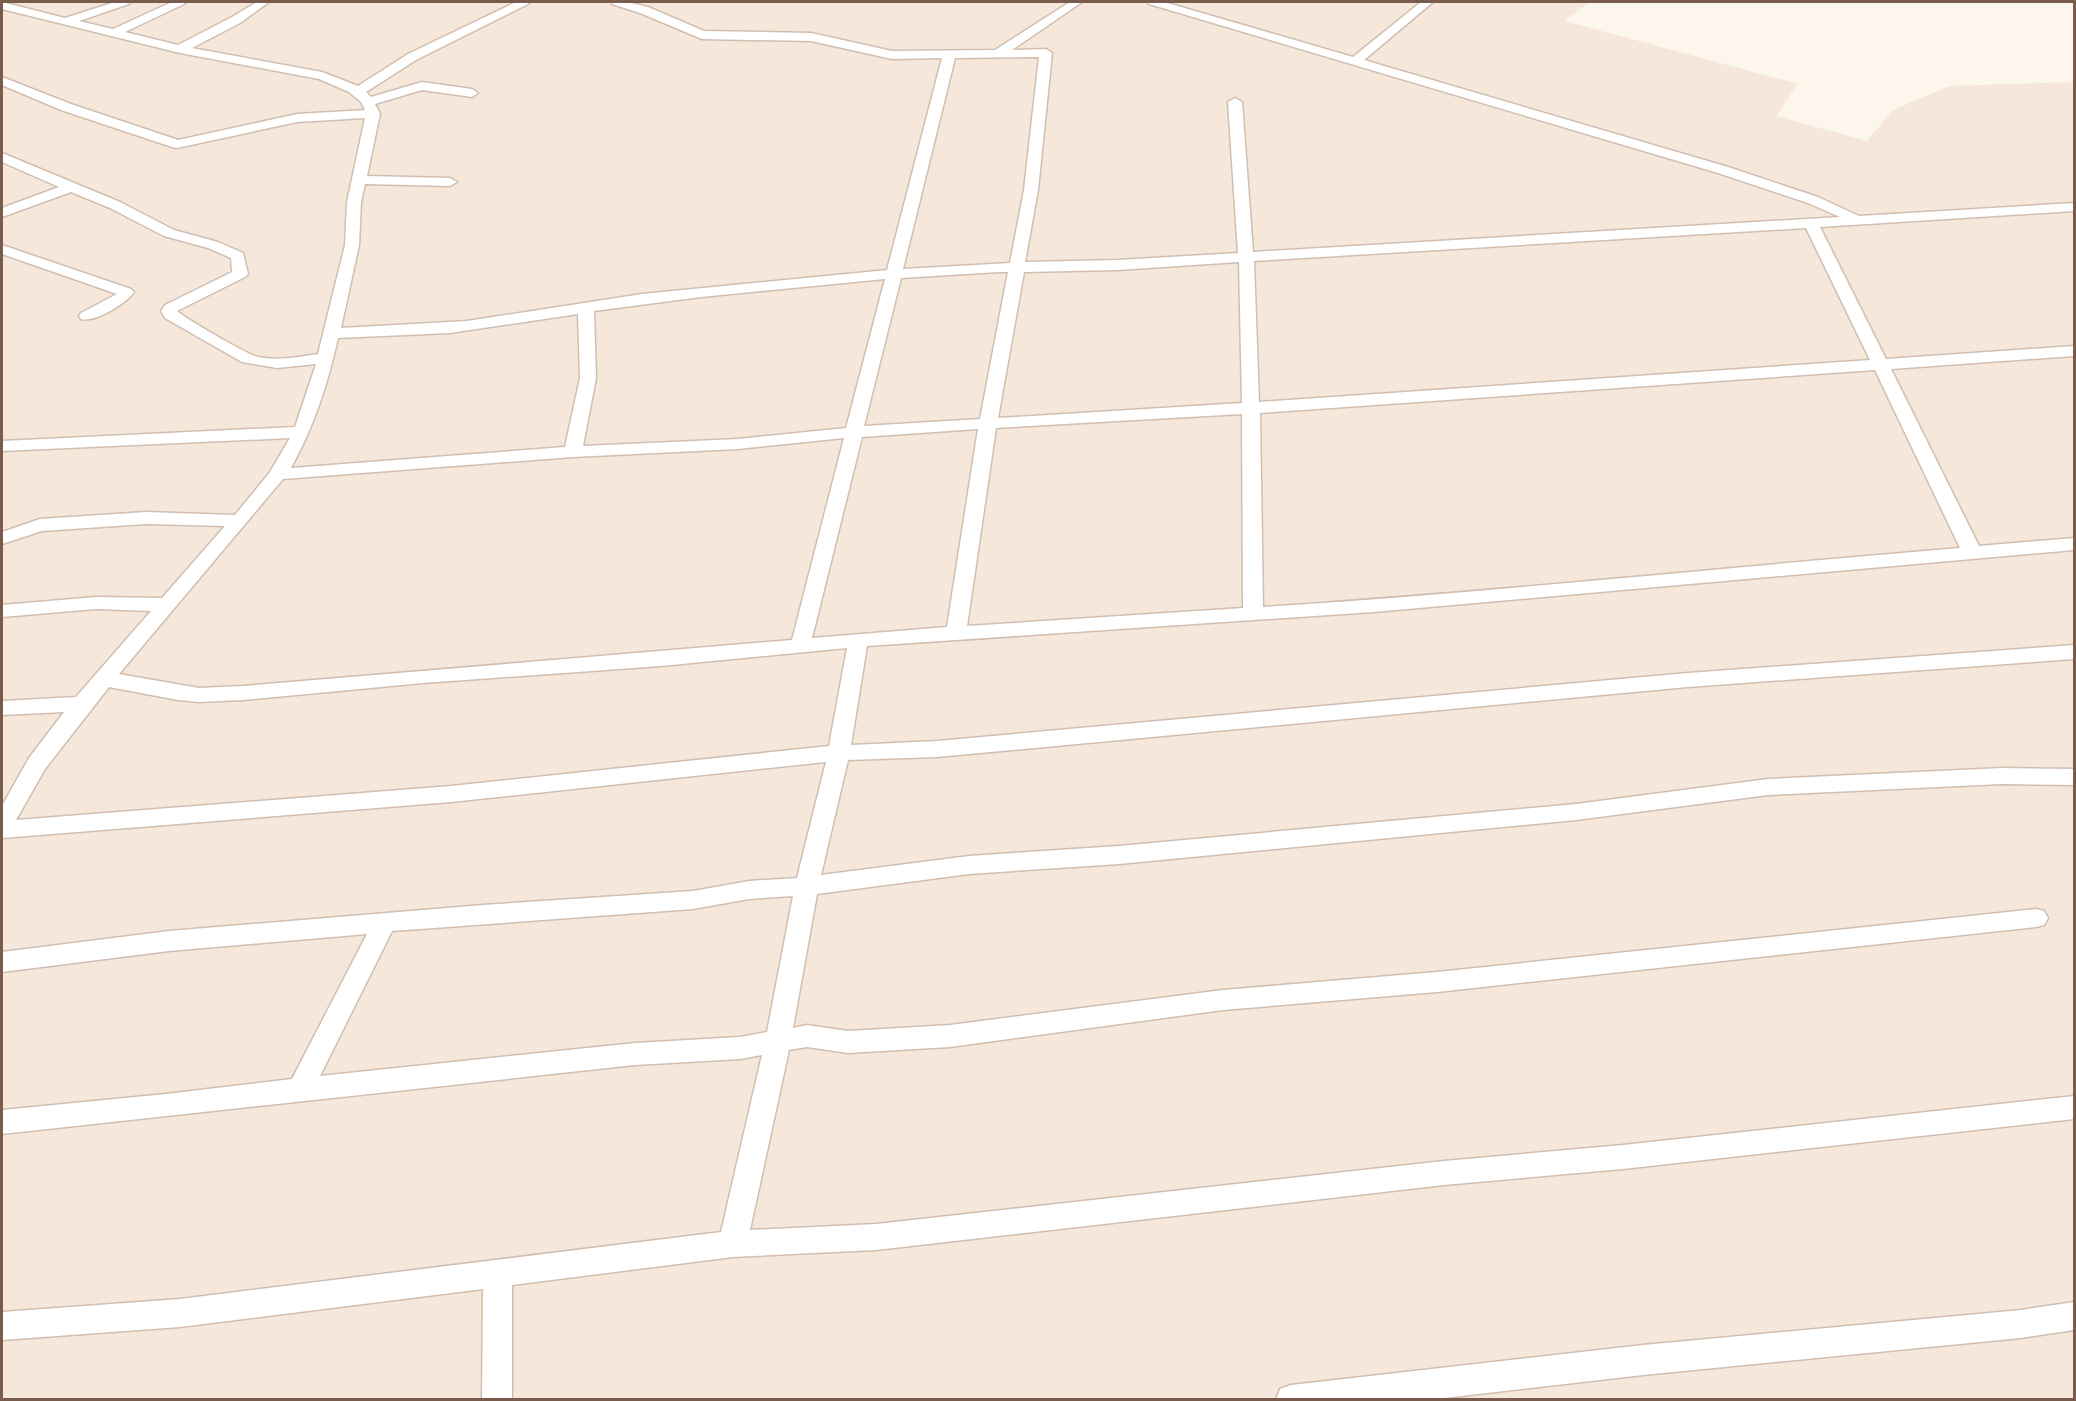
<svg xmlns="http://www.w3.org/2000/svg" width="2076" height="1401" font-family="'Sofia Sans Condensed',sans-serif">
<rect width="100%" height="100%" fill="#fdf6ec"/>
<path fill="#f5e8da" d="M2,2H1589L1565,21L1798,84L1776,116L1867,141L1893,110L1949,86L2074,82V1399L2,1400Z"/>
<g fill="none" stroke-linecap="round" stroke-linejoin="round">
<g stroke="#d1beb0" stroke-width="3">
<path id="minor" d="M2,2L65,18L115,2H130L129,4L79,21L113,29L172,2H185L184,4L125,32L178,45L232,17L257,2H269L240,23L192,48L322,72L358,86L408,54L516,2H529L528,4L416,60L366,92L371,97L422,82L472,89L478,93L472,97L422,90L375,104L380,114L367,176L450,178L457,182L450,186L365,184L361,202L359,245L341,328L467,321L642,294L887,270L942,58L892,59L811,41L702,39L640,13L612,4L611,2H627L648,7L704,31L811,33L892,51L995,50L1070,2H1082L1012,50L1046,49L1052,53L1038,190L1025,262L1118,260L1238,253L1228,102L1235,98L1242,102L1253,252L1840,217L1808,203L1718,173L1149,4L1148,2H1164L1353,57L1421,2H1433L1364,60L1728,167L1818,197L1859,216L2074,203V211L1820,227L1886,359L2074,346V356L1891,369L1979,546L2074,538V550L1374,612L867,646L851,745L937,741L1688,673L2074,645V659L1688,687L937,757L848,760L821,875L969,856L1119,846L1576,804L1768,779L2002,768L2074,769V785L2002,784L1768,795L1576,820L1119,864L969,874L817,894L793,1028L807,1025L848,1031L950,1025L1223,990L1437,972L2036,909L2044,911L2048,918L2044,925L2036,927L1437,992L1223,1010L950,1047L848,1053L807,1047L789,1050L750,1230L876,1224L1444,1161L1623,1145L2074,1096V1119L1623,1169L1444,1185L876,1250L733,1257L512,1285V1400H482L483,1289L180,1327L2,1340V1312L180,1299L721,1232L762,1055L740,1059L635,1065L2,1134V1110L166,1094L292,1079L367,934L169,951L2,972V952L169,931L483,905L693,891L749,881L797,878L826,762L451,802L2,838V806L29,758L64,712L2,715V701L76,697L151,611L96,609L2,617V605L96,597L162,598L225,526L146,524L42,531L2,544V532L40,519L146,512L235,515L270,472L290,438L2,451V441L295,427L316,364L277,368L242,362L165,318L161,311L165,305L232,272L231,258L208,248L164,236L110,208L71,192L2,217V208L59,187L2,162V153L120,202L174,230L218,242L243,253L248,274L245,277L177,311C188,320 246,354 258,357C278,361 298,357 318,354L345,245L347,202L365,118L297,122L177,148L172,147L61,110L2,85V77L71,104L178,140L297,114L365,110L361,102L349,92L319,79L180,53L2,9ZM1039,57L1024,190L1010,263L903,269L955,58ZM1806,228L1870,360L1259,402L1254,261ZM1239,262L1242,403L998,418L1024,272L1118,270ZM999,272H1008L980,419L864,426L901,278ZM885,279L846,428L738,439L583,446L596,378L594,311L701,297ZM578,314L580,378L565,447L291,468C315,424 327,386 338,338L450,333ZM1875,370L1960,548C1728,567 1496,592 1263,607L1260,413ZM1242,414L1243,608L967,626L996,428ZM978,429L947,627L812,638L862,437ZM844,438L792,640L243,686L199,688L119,674L283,479L573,457L738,449ZM847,648L829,746L451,786L16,820L45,769L109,687L178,700L199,702L243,700L423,683L661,666ZM793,896L767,1032L740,1037L635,1043L320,1076L392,931L693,909L749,899Z
M2,245L131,289L134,292C127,303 95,323 81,319L79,316L81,313L117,294L2,254Z
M2074,1302V1330L2021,1338L1643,1375L1427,1400H1276L1280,1389L1291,1385L1643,1345L2021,1310Z"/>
</g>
<use href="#minor" fill="#fff" fill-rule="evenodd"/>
</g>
<rect width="2076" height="1401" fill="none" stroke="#7a5c4d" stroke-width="6"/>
</svg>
